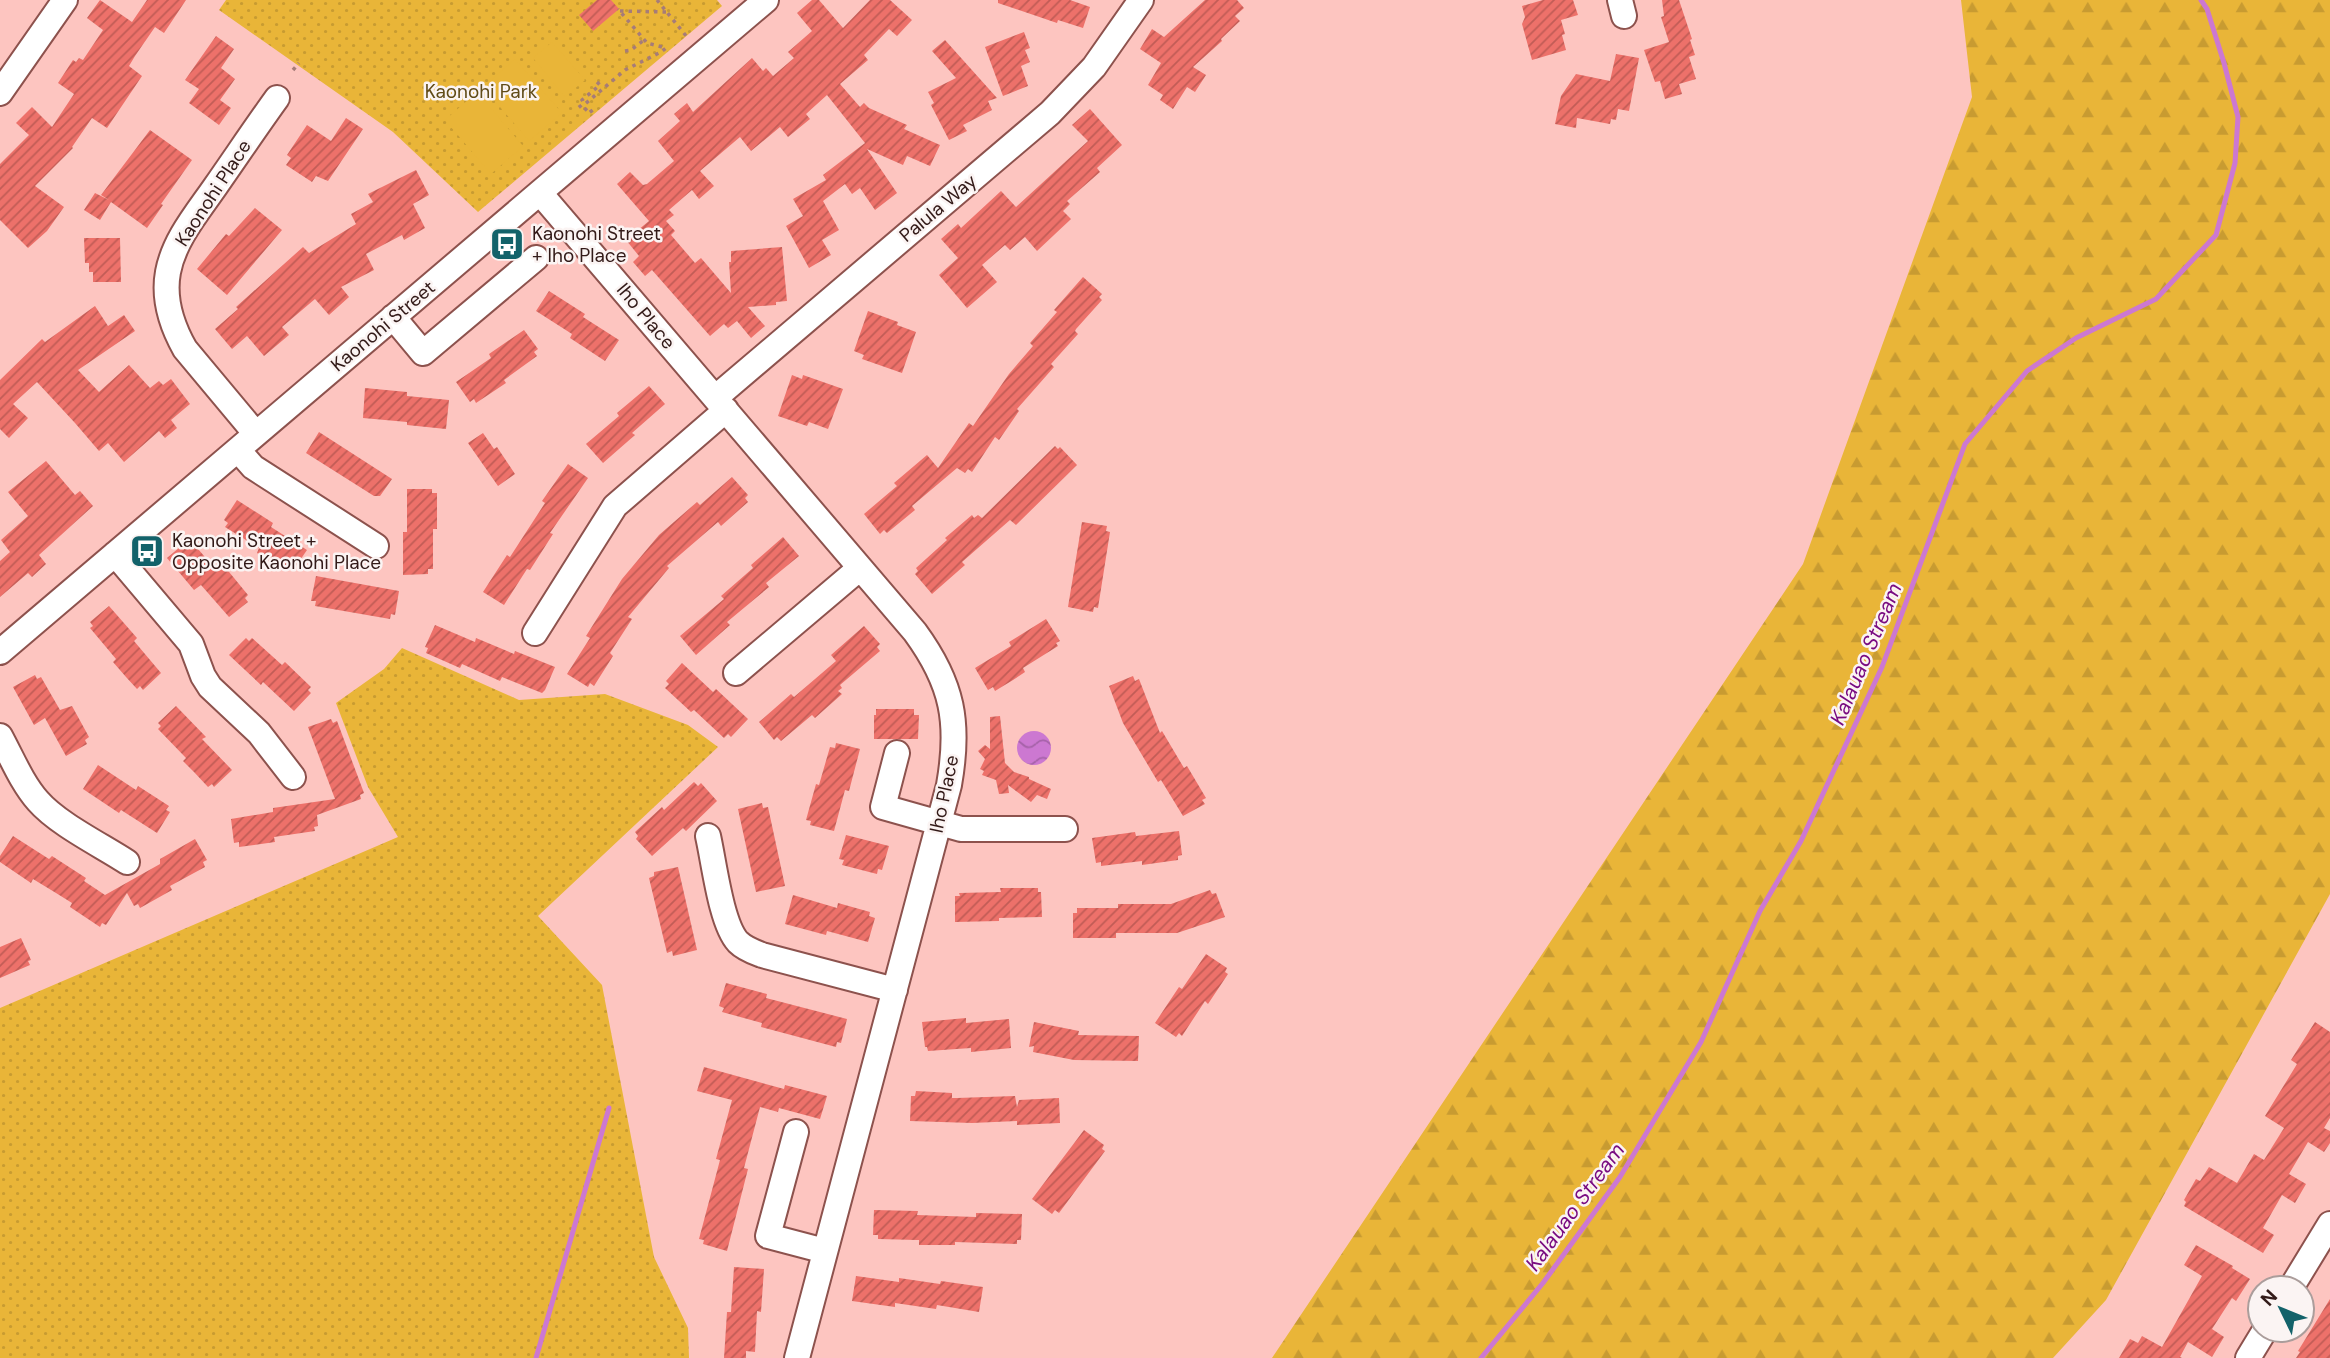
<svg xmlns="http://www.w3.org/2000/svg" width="2330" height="1358" font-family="'DM Sans',sans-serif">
<defs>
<pattern id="grass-dots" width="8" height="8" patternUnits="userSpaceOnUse" patternTransform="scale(1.75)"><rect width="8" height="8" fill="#e9b538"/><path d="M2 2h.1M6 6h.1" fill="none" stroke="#c89b31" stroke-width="1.8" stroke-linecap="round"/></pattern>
<pattern id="forest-firs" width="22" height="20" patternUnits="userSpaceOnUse" patternTransform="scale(1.75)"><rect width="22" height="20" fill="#e9b538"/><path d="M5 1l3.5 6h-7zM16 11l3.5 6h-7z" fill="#c89b31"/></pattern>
<pattern id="water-waves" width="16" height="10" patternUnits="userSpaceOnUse" patternTransform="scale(1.75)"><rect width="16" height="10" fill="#cc78d1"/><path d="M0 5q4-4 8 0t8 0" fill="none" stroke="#a662a9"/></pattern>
<pattern id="building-hatch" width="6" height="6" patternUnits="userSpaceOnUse" patternTransform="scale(1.75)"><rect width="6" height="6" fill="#ed716a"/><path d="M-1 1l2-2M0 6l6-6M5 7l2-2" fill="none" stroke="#c15c56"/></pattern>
</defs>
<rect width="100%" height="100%" fill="#fdc5c0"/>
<path fill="url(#grass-dots)" d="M226,0H717L722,6L478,212L393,132L219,10Z
M402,648L519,700L605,694L688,725L718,747L538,916L602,985L654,1257L688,1328L689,1358H0V1008L398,837L368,787L336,703L384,669Z"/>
<path fill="url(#forest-firs)" d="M1961,0H2330V894L2106,1300L2053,1358H1272L1803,564L1972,97Z"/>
<path fill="#e9b538" d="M552,42L585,80L565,97L533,58Z
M515,59L562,113L529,141L483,87Z
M477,92L523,146L491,174L445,120Z"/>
<path fill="url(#water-waves)" d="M1017 748a17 17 0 1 1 34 0a17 17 0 1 1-34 0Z"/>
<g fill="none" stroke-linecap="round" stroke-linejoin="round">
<path stroke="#cc78d1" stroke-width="5" d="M536,1358L609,1108
M1481,1358L1543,1283L1620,1177L1701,1042L1760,911L1801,841L1882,667L1965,444L2027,371L2076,338L2156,299L2216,235L2235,163L2238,117L2224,63L2207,9L2201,0"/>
</g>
<path fill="url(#building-hatch)" d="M100,0L132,22L147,0H186L164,33L155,27L135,56L129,66L142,76L107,128L92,118L72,147L73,148L35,186L64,207L47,231L28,248L0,220V164L29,135L16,123L32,107L52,127L74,94L58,83L73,60L76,62L79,58L83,60L103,30L87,18Z
M597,0H611L619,9L593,31L579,15Z
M812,0H819L843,28L870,0H890L912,20L897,36L889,29L864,55L868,60L840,84L860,107L864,103L869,108L907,125L904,129L940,145L930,166L907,156L903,165L867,149L897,193L875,210L860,188L852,194L845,184L823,201L839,230L822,240L831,255L809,268L786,226L803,216L793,199L826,180L823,175L865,143L827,95L806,114L810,119L788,137L780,127L751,151L740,137L700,171L714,186L699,199L692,190L669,210L674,215L666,221L675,231L671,235L695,263L701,258L731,293L729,262H731V251L782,247L787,301L776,302V305L748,307L765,326L751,338L737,321L728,328L724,324L710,336L652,270L645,276L633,262L639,256L626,240L649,221L617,184L630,172L643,185L647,184L674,161L658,141L680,121L674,114L687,103L693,112L752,58L763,71L766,68L773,76L794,58L788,52L812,31L797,13Z
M998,0H1070L1090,7L1083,28L1058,20L1057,23L998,3Z
M1205,0H1237L1244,8L1235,16L1240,21L1221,39L1222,41L1193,67L1206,75L1195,92L1187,87L1173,109L1160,100L1163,95L1148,85L1161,63L1140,49L1152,29L1164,37Z
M1543,0H1573L1578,15L1561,20L1565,34L1562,35L1566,50L1532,60L1522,24L1525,17L1522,6Z
M1662,0H1679L1692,39L1690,40L1695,55L1689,57L1696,79L1679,84L1682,94L1665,99L1660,81L1655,82L1644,50L1669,42L1661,17L1664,16Z
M1024,32L1030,48L1025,50L1030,62L1021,66L1028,86L1003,96L985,47Z
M216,36L234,49L221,68L235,79L220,100L231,108L219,125L189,103L199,89L185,80Z
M945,40L997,98L988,101L992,110L963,125L967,131L949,140L931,105L934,103L928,92L956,78L932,51Z
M1616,54L1639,58L1629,111L1618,109L1616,120L1611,119L1610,124L1577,118L1576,128L1555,124L1561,96L1576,74L1610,81Z
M1090,109L1122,145L1097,168L1100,172L1067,201L1070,204L1063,211L1071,219L1037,251L1025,237L1010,250L1005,245L982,265L997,282L967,308L939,275L958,258L941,239L958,224L961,228L1001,191L1016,207L1088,141L1072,125Z
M346,118L363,129L328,181L316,176L312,182L286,165L291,158L287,155L307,125L331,141Z
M150,130L192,160L161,204L163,205L147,228L111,202L100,220L84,210L95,193L109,200L101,195Z
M416,170L429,195L413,204L425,228L404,240L402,235L366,254L374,270L341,287L349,297L329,315L315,299L282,327L289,335L264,356L247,336L232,349L215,329L238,309L236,307L303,247L309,253L356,224L351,214L373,202L368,194Z
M255,208L282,230L227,295L197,269L226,234L229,236Z
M84,238H120L121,282H93V272H89V263H85Z
M1083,277L1102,294L1099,297L1102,300L1076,329L1075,331L1078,334L1051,364L1054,367L1017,409L1019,411L999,440L995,437L972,472L968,469L965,473L957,468L912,506L915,510L887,533L884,530L880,534L864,514L897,486L894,483L927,455L938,468L969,423L973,426L1009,374L1033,346L1030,343L1057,312L1054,310Z
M549,291L585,314L583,317L619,340L605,361L570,338L572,334L536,311Z
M95,306L108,326L124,315L135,331L78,370L99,392L129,365L150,388L159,381L163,385L171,379L190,404L171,420L177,428L165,438L159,431L124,462L108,443L99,451L75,423L37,382L13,404L28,418L9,438L0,429V380L42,339L45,342Z
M868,311L898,322L897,325L916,332L902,373L862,359L864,355L854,351Z
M524,330L538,349L534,352L537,356L504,380L506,383L476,403L474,399L470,402L456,382L491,358L489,354Z
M792,375L802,379L803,375L843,389L828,429L809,422L807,426L778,416Z
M649,386L665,404L632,433L635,435L603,463L586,444L619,416L617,413Z
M365,388L407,392V396L449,400L446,429L407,425V422L363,418Z
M319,432L392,479L380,496H374L306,453Z
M483,433L494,449L497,447L515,474L498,486L468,443Z
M1055,446L1058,449L1060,447L1077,465L1016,525L1010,520L962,562L965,565L932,594L915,574L918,571L916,568L947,540L945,538L972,515L974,518L978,515L982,518Z
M46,461L75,495L80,491L93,506L39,555L46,564L32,577L28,573L0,597V561L10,552L1,540L28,516L8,492Z
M568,464L588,478L550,533L553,534L530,570L527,569L504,605L483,592L507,555L510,557L545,503L542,501Z
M732,477L748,495L745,498L748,502L721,526L718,522L667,566L669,568L628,617L632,619L610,653L613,656L594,686L590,683L588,687L567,674L590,638L586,636L622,579L659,535L697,502L700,505Z
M407,489H432V493H437V529H433V569H428V574L403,575V532H407Z
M237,500L273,523L271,527L307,550L296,566L293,563L284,570L257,553L259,548L225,527L228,523L224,520Z
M1082,522L1107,526L1106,531L1110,532L1098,608L1094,607L1093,612L1068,607Z
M783,537L799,556L766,583L769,587L727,622L730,625L696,655L680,636L724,599L721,596L753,568L751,565Z
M186,542L188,545L192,542L217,571L225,567L248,595L245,598L248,602L229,617L201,585L194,590L167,558Z
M316,576L399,591L395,615L391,614L390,619L315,606L316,601H311Z
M109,606L137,638L134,641L161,673L143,690L140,686L137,689L126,677L113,662L116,659L90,628L93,626L90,622Z
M1046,619L1060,641L1056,643L1058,646L1023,668L1025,672L1013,680L995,691L993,687L988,690L975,668L1011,646L1009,642Z
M435,625L475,642L476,638L514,654L515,651L555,667L545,690L542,693L502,677L500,681L462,664L460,668L426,653L428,648L425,647Z
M864,626L880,644L877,647L880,651L840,685L842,688L838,691L842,694L815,718L812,715L781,741L777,737L774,740L759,722L791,694L794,697L836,661L831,655Z
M246,638L249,641L252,638L282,665L285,662L311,687L308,690L311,693L294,711L263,682L261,685L229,655Z
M682,663L713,692L716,689L748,719L731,737L728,734L724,738L694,710L691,712L665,688L669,684L666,681Z
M35,675L37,679L41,677L60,710L72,706L89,737L85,740L87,744L66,756L45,718L34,725L13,687Z
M1133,676L1135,681L1139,679L1160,733L1162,731L1184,768L1187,766L1206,798L1202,800L1205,804L1183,816L1161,780L1158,782L1123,723L1109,686Z
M176,706L206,737L202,739L232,770L214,787L212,784L208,787L194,772L183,761L186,758L158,729L161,726L158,723Z
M876,709H914V715H919L918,739H874V715H876Z
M1000,716L1005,763L1014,772L1029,777V779L1051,789L1047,799L1037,795L1031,802L1008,785L1009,793L999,794L996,780L982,775L984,771L980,769L985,759L978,751L985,745L990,749V717Z
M331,719L333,723L337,721L364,793L360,795L361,799L317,815L318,826L314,827L315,831L274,837L275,842L239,847V842L234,843L231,819L273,812V808L335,799L308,727Z
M836,743L860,749L849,791L845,790L834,831L810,825L811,821L806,820L816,784L819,785L830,747L835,748Z
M98,765L136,790L138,786L169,806L166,810L170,812L157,833L121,810L119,813L83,789Z
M694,782L698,786L701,783L717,801L686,831L683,828L652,856L636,839L638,836L635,832L662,807L664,810Z
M762,803L763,808L768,807L785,886L756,892L738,809Z
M1179,831L1182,855L1178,856V860L1142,865V861L1101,866V862L1096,863L1092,838L1135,832L1136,836Z
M846,835L889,846L882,870L878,869L877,874L842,865L844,860L839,859Z
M13,836L49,859L52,856L86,878L84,881L105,895L160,864V859L195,839L207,860L203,862L205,867L170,886L172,890L140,908L138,904L134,906L127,893L106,925L102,923L100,927L70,907L72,903L56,893L33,879L31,883L0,862V856Z
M678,867L697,950L673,956L672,951L667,953L649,878L654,876V872Z
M1000,888H1038V892H1041L1042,917L999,918V921L955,922V896H960L959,893L1001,892Z
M1210,890L1212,894L1216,893L1225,917L1177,933H1116V938H1073V913H1077V908H1118V904H1171Z
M793,895L837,908L838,903L870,912L869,916L875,918L868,942L827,931L826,935L785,924Z
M21,938L31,960L28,961L30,965L0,978V947Z
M1206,954L1227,968L1225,972L1228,974L1208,1004L1205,1001L1182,1036L1179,1033L1176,1037L1155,1023L1179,987L1182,989Z
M726,983L767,994L766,998L847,1019L841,1043L837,1042L836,1047L761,1027L762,1023L722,1012L724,1008L719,1006Z
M966,1018V1023L1009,1019L1011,1048L971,1052V1048L928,1051L927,1047H925L922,1022Z
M1034,1022L1079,1031L1078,1035L1139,1036L1138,1061L1074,1060L1033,1052L1034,1046L1029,1047Z
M2315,1022L2330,1032V1118L2324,1128L2330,1131V1143L2324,1152L2308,1142L2289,1174L2306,1184L2295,1203L2282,1195L2263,1228L2274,1235L2263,1253L2184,1206L2186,1202L2184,1200L2196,1179L2200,1181L2209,1167L2237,1183L2254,1154L2264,1160L2284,1128L2265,1116L2297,1064L2291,1060Z
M704,1067L784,1089L785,1085L827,1096L820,1119L779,1108L778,1112L760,1107L744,1168L748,1169L727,1251L703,1244L704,1240L699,1239L720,1160L716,1159L732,1100L697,1091Z
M916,1091L952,1093V1098H957L1015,1096L1017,1107L1019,1100L1059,1098L1060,1123L1017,1125V1121L972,1123L910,1121L911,1096H915Z
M1084,1130L1104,1145L1102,1149L1105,1151L1059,1213L1055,1210L1052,1214L1032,1199Z
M874,1210L918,1211L917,1215L976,1217V1213L1022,1214L1021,1240H1017V1244L955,1242V1245H919V1240H916L878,1239V1235H873Z
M2196,1245L2233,1266L2232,1268L2250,1279L2236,1301L2232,1298L2212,1329L2224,1337L2212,1357L2188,1342L2180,1357L2182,1358H2119L2130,1339L2138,1343L2142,1336L2162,1347L2202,1276L2184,1265Z
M734,1267L764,1269L761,1312L757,1311L755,1352L746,1351V1358H724L727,1312H731Z
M856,1276L899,1282V1278L940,1284L941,1281L983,1287L979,1312L937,1305L936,1309L895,1303V1307L852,1301Z
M2330,1299V1358H2296L2300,1352L2298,1351Z"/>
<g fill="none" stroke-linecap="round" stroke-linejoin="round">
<g stroke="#8d524d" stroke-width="28">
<path id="minor" d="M1620,0L1624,16
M0,93L65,0
M540,193L915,632C953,684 960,723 949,785L797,1358
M393,317L423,353L536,258
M715,398L1050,113L1094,67L1141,0
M256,434L185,349C172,326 163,299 168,272C174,240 197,213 215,187C236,157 256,127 277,98
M238,450L253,467L376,546
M115,554L191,644L203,676L210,687L259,733L293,777
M535,633L615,506L726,410
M0,652L766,0
M736,673L860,568
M0,736C12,758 22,783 38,801C58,824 101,845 127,862
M897,753L883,807L961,829H1065
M708,836C714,862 721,924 738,942C745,949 754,952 762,955L895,990
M796,1132L768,1236L825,1251
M2291,1288L2330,1224
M2248,1358L2265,1330"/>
</g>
<path stroke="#a67c78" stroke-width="3.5" stroke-dasharray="3.5 5" stroke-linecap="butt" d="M657,0L687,37
M620,11L666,12
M625,51L631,50L644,40
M293,70L299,63
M597,82L600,85L582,100L585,104L625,70L661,52L666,48L647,43L618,9
M579,105L584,111L588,107L595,116
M533,235V229"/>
<use href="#minor" stroke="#fff" stroke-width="24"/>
</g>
<defs>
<g id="bus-square" transform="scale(1.75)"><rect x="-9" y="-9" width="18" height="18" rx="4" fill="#13626a" stroke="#fbf4f3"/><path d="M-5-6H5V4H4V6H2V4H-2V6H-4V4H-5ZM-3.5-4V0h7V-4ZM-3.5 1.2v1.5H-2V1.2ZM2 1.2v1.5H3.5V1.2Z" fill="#fff"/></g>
</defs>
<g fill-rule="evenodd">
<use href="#bus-square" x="507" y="244"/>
<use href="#bus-square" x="147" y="551"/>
</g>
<g text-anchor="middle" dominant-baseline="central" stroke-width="5" stroke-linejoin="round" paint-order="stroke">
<g font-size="19" fill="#614b17" stroke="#fbf4f3">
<text x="481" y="91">Kaonohi Park</text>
</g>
<g font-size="19" fill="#321a18" stroke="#fbf4f3">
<text transform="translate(213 193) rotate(-57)">Kaonohi Place</text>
<text transform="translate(938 208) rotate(-40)">Palula Way</text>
<text transform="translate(646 316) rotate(50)">Iho Place</text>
<text transform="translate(383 326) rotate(-40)">Kaonohi Street</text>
<text transform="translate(944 794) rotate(-78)">Iho Place</text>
</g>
<g font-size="19" fill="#321a18" stroke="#fbf4f3" text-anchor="start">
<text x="532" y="233">Kaonohi Street<tspan x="532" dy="22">+ Iho Place</tspan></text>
<text x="172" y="540">Kaonohi Street +<tspan x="172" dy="22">Opposite Kaonohi Place</tspan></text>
</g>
<g font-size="21" font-style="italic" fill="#790c81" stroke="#fbf4f3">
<text transform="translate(1866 654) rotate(-67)">Kalauao Stream</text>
<text transform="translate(1575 1207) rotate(-54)">Kalauao Stream</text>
</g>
</g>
<g transform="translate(2281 1309) rotate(313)"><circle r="33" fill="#fbf4f3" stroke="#ab9d9b" stroke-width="2"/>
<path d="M0-5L12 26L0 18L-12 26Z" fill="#13626a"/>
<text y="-10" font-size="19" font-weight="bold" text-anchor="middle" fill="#321a18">N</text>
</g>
</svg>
